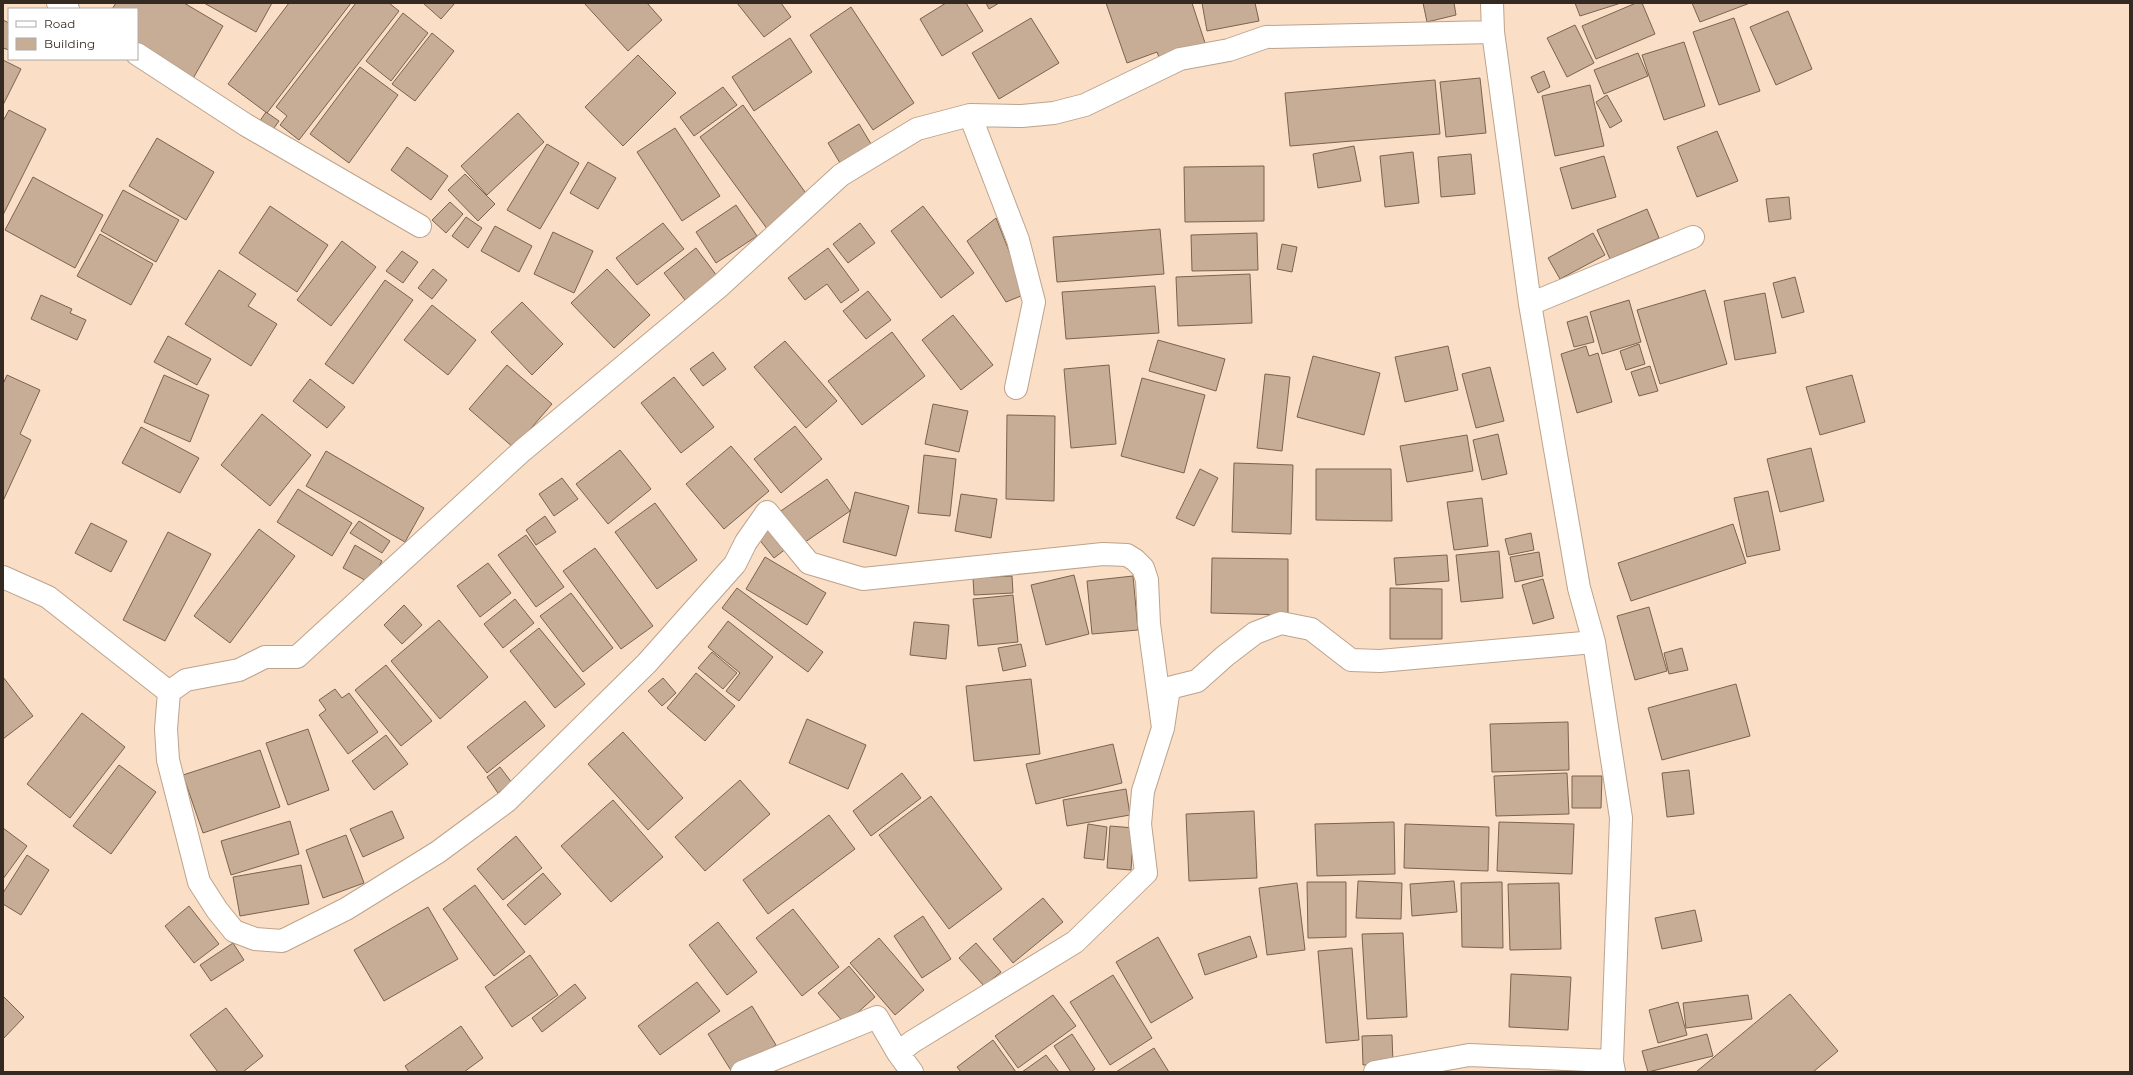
<svg xmlns="http://www.w3.org/2000/svg" width="2133" height="1075" font-family="Montserrat,sans-serif">
<rect width="100%" height="100%" fill="#fadec6"/>
<path fill="#c7ad96" stroke="#7b634e" d="M116,3H184L223,26L191,82L137,50V9H112Z
M204,3H272L256,32Z
M289,3H351L267,113L228,84Z
M356,3H389L399,11L299,140L280,125L287,116L276,107Z
M423,3H455L441,19Z
M584,3H647L662,20L628,51Z
M737,3H781L791,17L764,37Z
M946,3H966L983,31L942,56L920,19Z
M986,3H999L989,9Z
M1106,3H1192L1206,46L1161,62L1157,52L1127,63Z
M1202,3H1255L1259,21L1207,31Z
M1423,3H1454L1456,15L1427,22Z
M1575,3H1621L1580,16Z
M1636,3H1642L1655,34L1596,59L1582,26Z
M1692,3H1750L1700,22Z
M851,7L914,103L873,130L810,35Z
M1788,11L1812,69L1776,85L1750,27Z
M403,13L428,33L391,81L366,61Z
M1031,18L1059,63L999,99L972,53Z
M1734,18L1760,91L1719,105L1693,32Z
M3,20L9,23V50L3,48Z
M1575,25L1594,63L1567,77L1547,38Z
M432,33L454,51L415,101L392,84Z
M790,38L812,72L754,111L732,77Z
M1684,42L1705,106L1664,120L1642,55Z
M1638,53L1648,76L1604,94L1594,70Z
M638,55L676,93L623,146L585,107Z
M3,60L21,69L3,105Z
M360,67L398,95L349,163L310,134Z
M1544,71L1550,87L1538,93L1531,77Z
M1480,78L1486,133L1446,137L1440,82Z
M1435,80L1440,134L1290,146L1285,93Z
M1590,85L1604,146L1555,156L1542,96Z
M723,87L737,105L694,136L680,117Z
M1607,95L1622,121L1610,128L1596,102Z
M743,105L810,199L768,230L700,137Z
M9,110L46,129L3,215V121Z
M266,112L279,121L269,135L257,125Z
M518,113L544,142L487,195L461,166Z
M859,124L874,149L843,168L828,143Z
M675,128L720,196L682,221L637,152Z
M1717,131L1738,181L1697,197L1677,147Z
M157,138L214,172L186,220L129,186Z
M547,144L579,163L540,229L507,210Z
M1354,146L1361,181L1318,188L1313,154Z
M407,147L448,176L431,200L391,170Z
M1413,152L1419,203L1385,207L1380,156Z
M1471,154L1475,194L1441,197L1438,157Z
M1604,156L1616,197L1572,209L1560,168Z
M588,162L616,178L598,209L570,193Z
M1264,166V221L1185,222L1184,167Z
M465,174L495,204L478,221L448,190Z
M33,177L103,215L75,268L5,230Z
M123,190L179,220L156,262L101,231Z
M1789,197L1791,219L1769,222L1766,199Z
M450,202L463,214L446,233L432,220Z
M736,205L757,236L716,263L696,232Z
M270,206L328,245L297,292L239,253Z
M923,206L974,273L941,298L891,231Z
M1647,209L1659,238L1610,259L1597,230Z
M466,217L482,228L468,248L452,236Z
M996,218L1026,294L1006,302L967,241Z
M663,223L684,249L637,285L616,258Z
M860,223L875,243L848,263L833,244Z
M495,226L532,246L519,272L481,251Z
M1160,229L1164,274L1057,282L1053,237Z
M553,232L593,251L574,293L534,274Z
M1257,233L1258,270L1192,271L1191,235Z
M1593,233L1605,255L1560,279L1548,258Z
M100,234L153,264L131,305L77,276Z
M342,241L376,267L331,326L297,300Z
M1282,244L1297,247L1292,272L1277,269Z
M696,248L717,276L685,300L664,273Z
M828,248L859,290L841,303L827,284L805,300L788,278Z
M402,251L418,262L403,283L386,271Z
M433,269L447,280L432,299L418,288Z
M607,269L650,315L614,348L571,303Z
M219,270L256,294L248,306L277,324L251,366L185,324Z
M1250,274L1252,323L1178,326L1176,277Z
M1795,277L1804,312L1782,318L1773,283Z
M385,280L413,300L353,384L325,364Z
M1155,286L1159,333L1066,339L1062,292Z
M1705,290L1727,364L1660,384L1637,310Z
M868,291L891,320L866,339L843,311Z
M1765,293L1776,353L1735,360L1724,301Z
M41,295L72,309L70,313L86,320L77,340L31,319Z
M1629,300L1641,342L1602,354L1590,312Z
M522,302L563,344L532,375L491,332Z
M432,305L476,340L448,375L404,340Z
M953,315L993,365L961,390L922,340Z
M1587,316L1594,342L1574,347L1567,322Z
M892,332L925,376L862,425L828,381Z
M168,336L211,359L197,385L154,362Z
M1158,340L1225,359L1216,391L1149,371Z
M785,341L837,401L806,428L754,367Z
M1639,344L1645,364L1626,370L1620,351Z
M1448,346L1458,390L1405,402L1395,357Z
M1586,346L1589,356L1598,353L1612,402L1577,413L1561,354Z
M713,352L726,369L703,386L690,369Z
M1313,356L1380,373L1364,435L1297,417Z
M507,365L552,404L514,448L469,409Z
M1109,365L1116,444L1071,448L1064,369Z
M1650,366L1658,391L1639,396L1631,372Z
M1490,367L1504,421L1476,428L1462,374Z
M1265,374L1290,377L1282,451L1257,448Z
M7,375L40,390L20,434L31,440L3,501V384Z
M164,375L209,395L190,442L144,422Z
M1852,375L1865,422L1820,435L1806,387Z
M674,377L714,427L681,453L641,403Z
M1142,378L1205,395L1184,473L1121,456Z
M310,379L345,407L327,428L293,401Z
M933,404L968,411L959,452L925,444Z
M262,414L311,455L270,506L221,465Z
M1007,415L1055,416L1054,501L1006,499Z
M795,426L822,459L781,493L754,459Z
M141,427L199,458L180,493L122,463Z
M1498,434L1507,474L1482,480L1473,440Z
M1467,435L1473,471L1407,482L1400,446Z
M731,446L769,491L724,529L686,484Z
M1811,448L1824,501L1780,512L1767,459Z
M620,450L651,489L608,524L576,484Z
M326,451L424,508L405,542L306,486Z
M924,455L956,459L950,516L918,513Z
M1234,463L1293,465L1291,534L1232,532Z
M1200,469L1218,478L1194,526L1176,518Z
M1316,469H1391L1392,521L1316,520Z
M562,478L578,499L554,516L539,494Z
M827,479L850,511L798,547L775,515Z
M298,489L352,523L332,556L277,522Z
M1768,491L1780,550L1747,557L1734,498Z
M855,492L909,506L896,556L843,542Z
M961,494L997,499L991,538L955,531Z
M1482,498L1488,546L1454,550L1447,502Z
M655,503L697,560L657,589L615,532Z
M545,516L556,532L536,545L526,530Z
M359,521L390,541L382,553L350,533Z
M91,523L127,541L111,572L75,553Z
M1733,524L1746,563L1631,601L1618,563Z
M775,525L791,545L774,558L758,538Z
M259,529L295,556L230,643L194,616Z
M168,532L211,554L165,641L123,620Z
M1531,533L1534,550L1509,555L1505,539Z
M526,535L564,587L536,607L498,555Z
M355,545L382,561L370,583L343,568Z
M595,548L653,626L621,649L563,571Z
M1499,551L1503,598L1461,602L1456,555Z
M1539,552L1543,576L1515,582L1510,557Z
M1447,555L1449,581L1396,585L1394,558Z
M765,557L826,593L807,625L746,589Z
M1212,558L1288,559V615L1211,613Z
M488,563L511,593L480,617L457,586Z
M1074,575L1089,634L1046,645L1031,585Z
M1012,576L1013,593L974,595L973,578Z
M1133,576L1138,630L1092,634L1087,581Z
M1543,579L1554,618L1533,624L1522,585Z
M737,588L823,652L808,672L722,608Z
M1390,588L1442,589V639H1390Z
M571,593L613,648L583,672L540,616Z
M1013,595L1018,642L978,646L973,599Z
M515,599L534,623L503,648L484,624Z
M404,605L422,625L402,644L384,625Z
M1649,607L1667,671L1635,680L1617,616Z
M439,620L488,677L440,719L391,661Z
M728,621L773,657L739,701L726,691L740,673L708,647Z
M914,622L949,625L946,659L910,655Z
M539,628L585,684L555,708L510,651Z
M1021,644L1026,666L1003,671L998,648Z
M1682,648L1688,670L1669,674L1664,653Z
M712,652L737,673L723,689L698,668Z
M386,665L432,721L401,746L355,690Z
M696,673L735,706L705,741L667,708Z
M3,677L33,716L3,739Z
M663,678L676,693L662,706L648,691Z
M1031,679L1040,754L974,761L966,686Z
M1736,684L1750,736L1662,760L1648,708Z
M335,689L342,698L349,693L378,732L348,754L319,715L326,710L319,700Z
M525,701L545,726L487,773L467,747Z
M82,713L125,747L70,818L27,784Z
M807,719L866,745L848,789L789,763Z
M1568,722L1569,770L1492,772L1490,724Z
M308,729L329,790L288,805L266,743Z
M623,732L683,798L648,830L588,764Z
M386,735L408,764L374,790L352,761Z
M1113,744L1122,783L1036,804L1026,764Z
M260,750L280,807L203,833L183,775Z
M119,765L156,792L111,854L73,826Z
M500,767L512,783L498,793L487,777Z
M1689,770L1694,814L1667,817L1662,773Z
M902,773L921,798L871,836L853,811Z
M1567,773L1569,814L1496,816L1494,776Z
M1572,776H1602L1601,808H1572Z
M740,780L770,814L705,871L675,837Z
M1126,789L1130,815L1067,826L1063,800Z
M931,796L1002,889L949,929L879,835Z
M613,800L663,857L611,902L561,846Z
M392,811L404,838L363,857L350,829Z
M1254,811L1257,878L1189,881L1186,814Z
M829,815L855,849L768,914L743,880Z
M290,821L299,854L231,875L221,841Z
M1394,822L1395,874L1317,876L1315,824Z
M1499,822L1574,824L1572,874L1497,871Z
M1088,824L1107,827L1104,860L1084,858Z
M1405,824L1489,827L1488,871L1404,868Z
M1110,826L1134,828L1131,870L1107,868Z
M3,828L27,846L3,879Z
M346,835L364,883L323,898L306,850Z
M516,836L542,868L503,900L477,869Z
M27,855L49,870L21,915L3,904V893Z
M301,865L309,904L240,916L233,877Z
M543,873L561,894L525,925L507,905Z
M1358,881L1402,883L1401,919L1356,918Z
M1454,881L1457,912L1412,916L1410,884Z
M1307,882H1346V937L1308,938Z
M1502,882L1503,948L1462,947L1461,883Z
M1297,883L1305,950L1267,955L1259,888Z
M1559,883L1561,949L1510,950L1508,884Z
M475,885L525,952L494,976L443,909Z
M1043,898L1063,922L1013,963L993,939Z
M189,906L219,944L194,963L165,926Z
M428,907L458,959L384,1001L354,950Z
M793,909L839,967L802,996L756,938Z
M1695,910L1702,941L1662,949L1655,918Z
M923,916L951,959L922,978L894,936Z
M718,922L757,972L727,995L689,945Z
M1403,933L1407,1017L1367,1019L1362,934Z
M1250,936L1257,957L1205,975L1198,954Z
M1158,937L1193,998L1151,1023L1116,962Z
M879,938L924,990L895,1015L850,963Z
M233,943L244,960L211,981L200,965Z
M976,943L1001,972L984,986L959,958Z
M1352,948L1359,1040L1326,1043L1318,951Z
M530,955L558,995L512,1027L485,987Z
M849,966L875,997L845,1024L818,993Z
M1511,974L1571,977L1568,1030L1509,1027Z
M1113,975L1152,1038L1110,1065L1070,1002Z
M697,982L720,1011L660,1055L638,1026Z
M575,984L586,998L542,1032L532,1018Z
M1790,994L1838,1051L1813,1072H1696Z
M1053,995L1076,1026L1018,1068L995,1036Z
M1748,995L1752,1019L1686,1028L1683,1003Z
M3,996L24,1017L3,1039Z
M1678,1002L1687,1035L1658,1043L1649,1010Z
M752,1006L776,1045L732,1072L708,1034Z
M226,1008L263,1056L243,1072H218L190,1035Z
M461,1026L483,1058L464,1072H409L405,1066Z
M1072,1034L1095,1069L1091,1072H1071L1054,1046Z
M1707,1034L1713,1056L1648,1072L1642,1051Z
M1392,1035L1393,1064L1363,1065L1362,1036Z
M993,1040L1016,1072H961L957,1067Z
M1154,1048L1169,1072H1116Z
M1046,1055L1059,1072H1022Z"/>
<g fill="none" stroke-linecap="round" stroke-linejoin="round">
<g stroke="#bda38c" stroke-width="24">
<path id="street" d="M58,3L68,9
M1492,3L1493,32L1530,304L1579,588L1594,642L1621,818L1612,1061L1614,1072
M137,54L246,125L420,226
M970,115L1018,240L1034,302L1016,388
M1530,304L1693,237
M3,577L48,597L169,692L186,680L239,670L265,657H297L522,451L721,285L841,175L917,129L970,115L1022,116L1054,113L1085,105L1180,59L1229,50L1266,37L1493,32
M169,692L166,729L168,760L199,882L217,910L234,931L255,939L282,941L346,909L438,852L507,801L647,663L735,564L746,542L767,512L809,563L863,579L1103,554L1127,555L1135,560L1143,568L1147,580L1149,624L1163,728
M898,1053L912,1042L1075,942L1146,873L1140,824L1143,791L1163,728L1169,688L1197,681L1225,656L1255,633L1281,623L1311,629L1351,660L1380,661L1594,642
M742,1072L877,1017L898,1053L912,1072
M1375,1072L1469,1055L1612,1061"/>
</g>
<use href="#street" stroke="#fff" stroke-width="22"/>
</g>
<rect width="2133" height="1075" fill="none" stroke="#352a21" stroke-width="8"/>
<rect x="8" y="8" width="130" height="52" fill="#ffffff" stroke="#aeaaa6"/>
<rect x="16" y="21" width="20" height="6" fill="#ffffff" stroke="#aeaaa6"/>
<text x="44" y="28" font-size="12" fill="#352a21">Road</text>
<rect x="16" y="38" width="20" height="12" fill="#c7ad96" stroke="#aeaaa6"/>
<text x="44" y="48" font-size="12" fill="#352a21">Building</text>
</svg>
